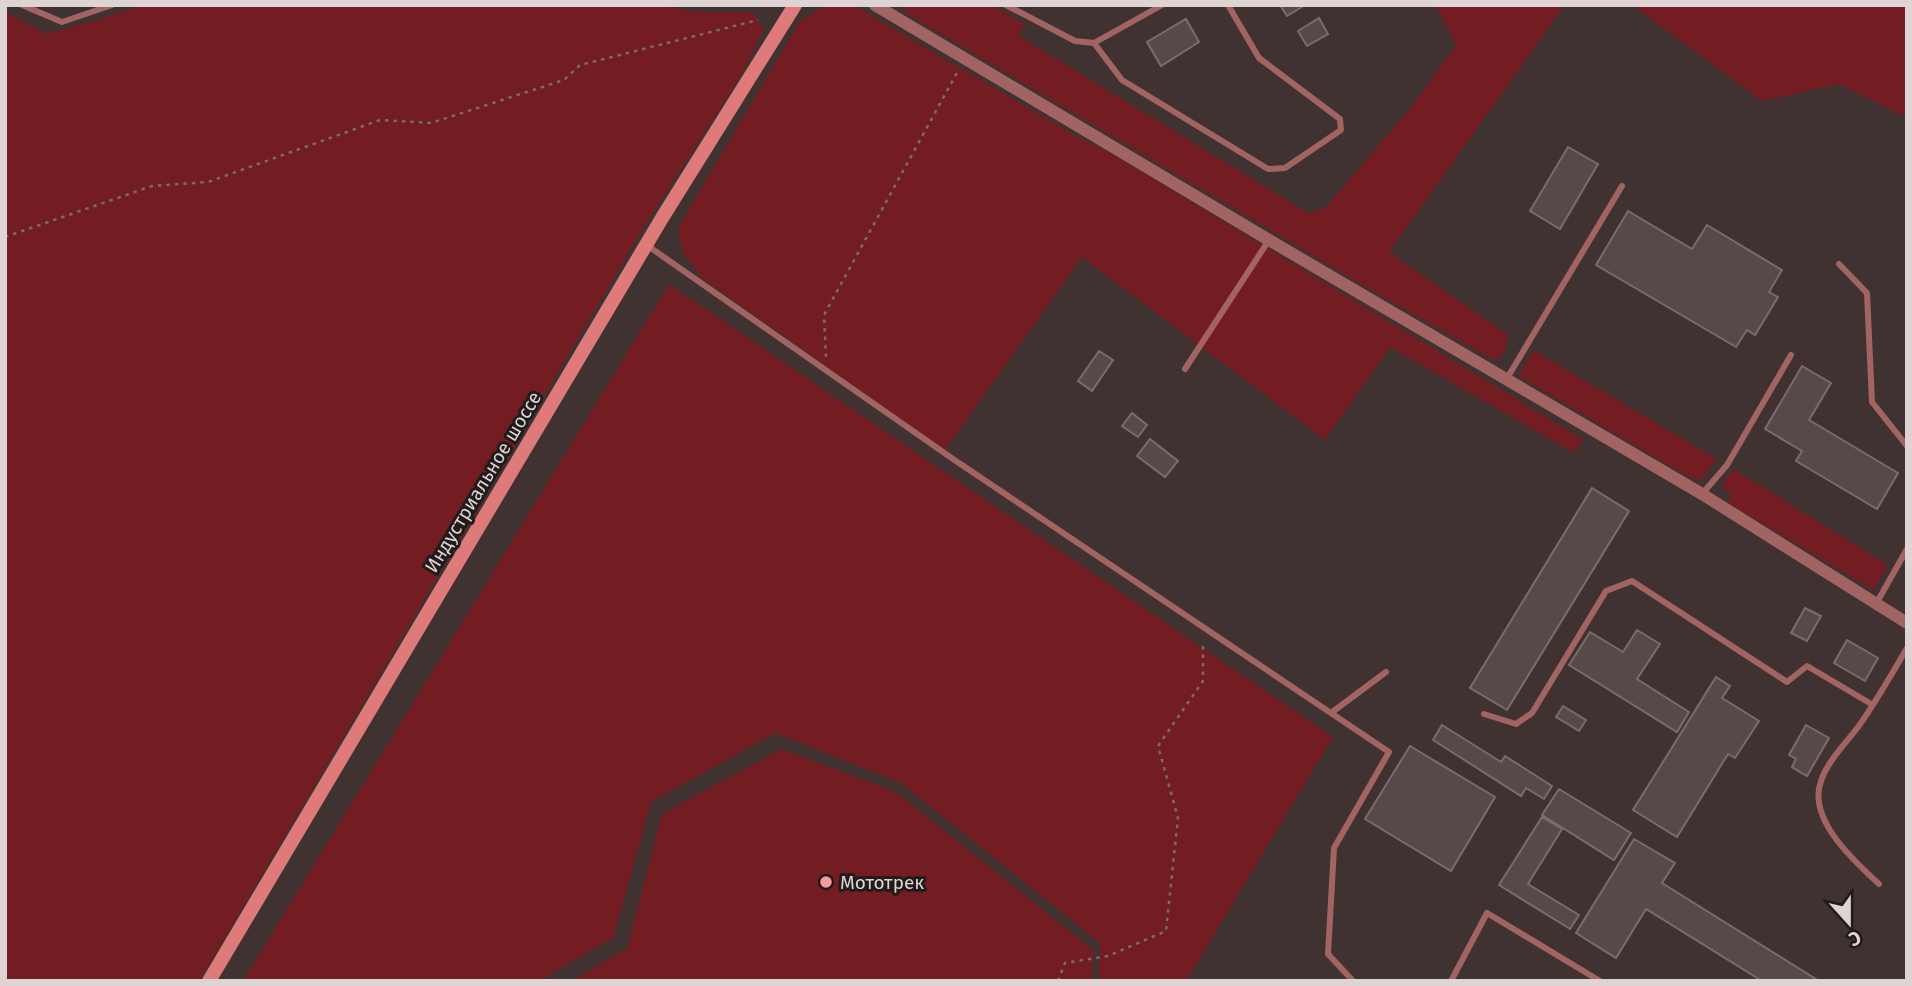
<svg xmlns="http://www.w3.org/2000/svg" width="1912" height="986" font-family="'Fira Sans',sans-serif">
<rect width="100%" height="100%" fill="#403231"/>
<path fill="#731d23" d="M141,5H655L698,12H752L764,29L738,80L646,223L199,981H5V11L46,34L98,20Z
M838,5H853L1078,137L1107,151L1584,440L1574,453L1390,347L1325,440L1082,257L945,450L702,278L683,253L678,228L800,21L823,7Z
M904,5H992L1024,24L1019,36L1308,213L1325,208L1413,105L1456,45L1435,5H1565L1389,252L1508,335L1505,351L1496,361L1373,291L904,12Z
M1632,5H1907V118L1839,84L1762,101Z
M669,284L1333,737L1186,981H1098L1100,943L901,783L775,733L651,802L613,938L539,981H243Z
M1533,350L1710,455L1717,459L1701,480L1687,476L1519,376Z
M1733,469L1888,565L1874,590L1728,503L1731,494L1721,487Z
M782,749L896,792L1094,951L1091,981H570L627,949L662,814Z"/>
<path fill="#584949" stroke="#7b6b6a" stroke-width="2" d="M1280,5H1305L1287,16Z
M1319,18L1328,34L1307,46L1298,31Z
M1186,19L1199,42L1161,66L1147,42Z
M1568,147L1598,164L1560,229L1530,211Z
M1628,211L1692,249L1707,225L1782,270L1769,292L1778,297L1755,335L1747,330L1736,347L1596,265Z
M1099,351L1113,360L1092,391L1078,381Z
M1802,366L1831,383L1809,420L1898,473L1877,509L1796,461L1802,451L1765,429Z
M1132,413L1147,425L1138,437L1122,426Z
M1150,439L1178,461L1165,477L1137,456Z
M1592,488L1629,511L1507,710L1470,688Z
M1805,608L1821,616L1807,641L1791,633Z
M1637,630L1660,644L1637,679L1689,712L1677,732L1569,665L1590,632L1623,652Z
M1847,640L1878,658L1865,681L1834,663Z
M1716,677L1730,686L1722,698L1759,721L1735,758L1728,754L1677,837L1633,810Z
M1563,706L1586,720L1579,731L1556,717Z
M1442,725L1501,762L1505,756L1552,786L1544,799L1526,788L1521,796L1433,740Z
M1806,725L1829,738L1807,776L1792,767L1796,759L1789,755Z
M1410,746L1495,797L1451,871L1365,819Z
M1559,789L1631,833L1614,860L1542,815Z
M1542,817L1562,829L1528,884L1579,915L1570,929L1499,885Z
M1634,839L1675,863L1662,883L1819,981H1762L1646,909L1616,958L1576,933Z"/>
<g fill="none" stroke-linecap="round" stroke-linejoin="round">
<path stroke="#786c6b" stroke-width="2.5" stroke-dasharray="3.5 5" stroke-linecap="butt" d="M5,237L152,186L208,182L380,120L431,123L564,80L580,65L758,20
M826,357L824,315L959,69
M1058,981L1065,963L1108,956L1166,931L1178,818L1158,746L1203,681V641"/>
<path stroke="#a26462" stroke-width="6" d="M22,5L62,22L112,5
M1006,5L1075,41L1094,43L1162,5
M1094,43L1122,80L1268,169L1285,168L1341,130L1340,119L1259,58L1228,5
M648,246L953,459L1389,752L1334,848L1328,954L1353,981
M1839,264L1867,293L1872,402L1907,446
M1185,369L1269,240
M1506,380L1622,186
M1702,494L1727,465L1791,355
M1876,604L1907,549
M1331,713L1386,672
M1484,714L1516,724L1532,713L1606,591L1632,581L1787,682L1807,666L1873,705
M1879,884C1854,861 1807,819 1821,781C1827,762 1846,743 1858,727C1876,702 1891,675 1907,648
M1451,981L1487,913L1600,981"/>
<path stroke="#a26462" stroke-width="12" d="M875,5L1269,240L1702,494L1907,623"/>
<path stroke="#de7b7a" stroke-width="14" d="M209,981L662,218L795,5"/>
</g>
<circle fill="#f59b99" stroke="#221b1b" stroke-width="2.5" cx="826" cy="882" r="7"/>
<g text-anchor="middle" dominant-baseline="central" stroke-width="6" stroke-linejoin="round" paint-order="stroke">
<g font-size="19" fill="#ddd4d3" stroke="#221b1b">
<text transform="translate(483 482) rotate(-59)">Индустриальное шоссе</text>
</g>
<g font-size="19" fill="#ddd4d3" stroke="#221b1b" text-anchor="start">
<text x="840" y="882">Мототрек</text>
</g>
</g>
<rect width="1912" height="986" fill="none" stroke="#ddd4d3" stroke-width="14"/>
<g transform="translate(1849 923) rotate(159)" stroke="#221b1b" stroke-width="5" paint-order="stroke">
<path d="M0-5L12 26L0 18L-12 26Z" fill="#ddd4d3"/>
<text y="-10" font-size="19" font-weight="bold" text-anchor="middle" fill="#ddd4d3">С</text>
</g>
</svg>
